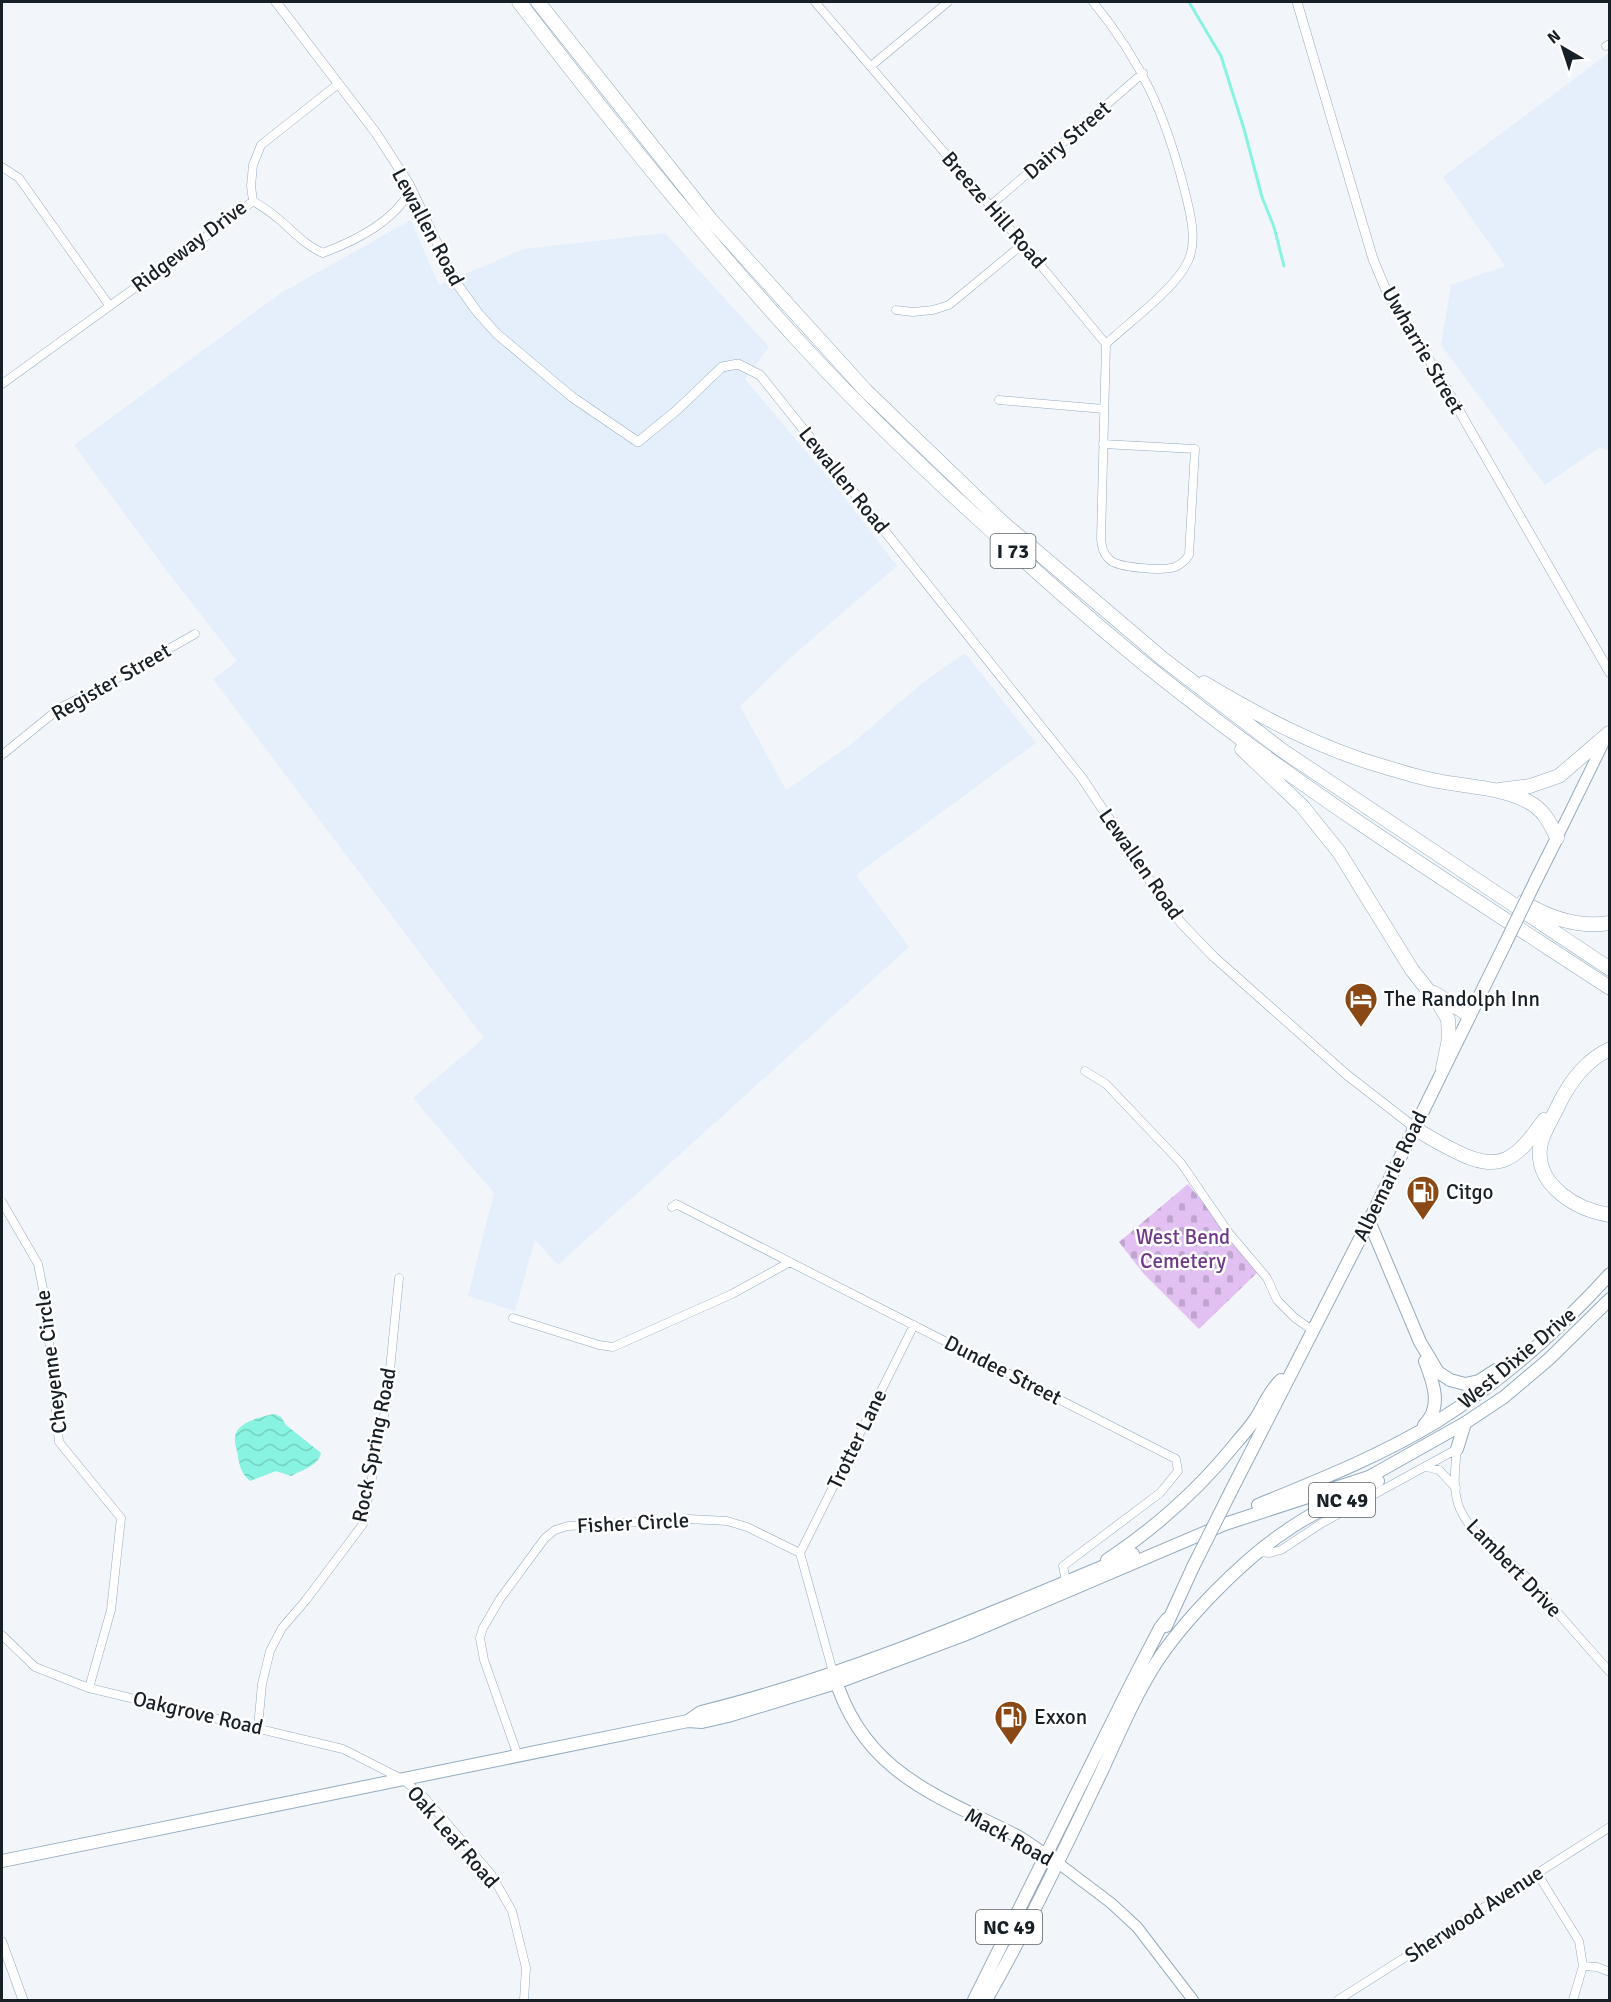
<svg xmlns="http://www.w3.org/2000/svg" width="1611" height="2002" font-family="Signika,sans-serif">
<defs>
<pattern id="cemetery-stones" width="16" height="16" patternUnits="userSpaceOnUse" patternTransform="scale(1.5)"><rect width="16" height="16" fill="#e2c1f2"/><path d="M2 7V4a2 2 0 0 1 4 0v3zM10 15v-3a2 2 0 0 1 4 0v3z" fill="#c1a5d0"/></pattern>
<pattern id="water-waves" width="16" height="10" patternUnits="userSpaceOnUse" patternTransform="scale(1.5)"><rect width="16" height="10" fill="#88f3e1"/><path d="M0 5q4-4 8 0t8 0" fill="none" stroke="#75d0c1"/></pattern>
</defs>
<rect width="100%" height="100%" fill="#f2f6fb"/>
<path fill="#e4effb" d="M1609,53V451L1600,447L1545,485L1441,345L1451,285L1505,266L1443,177Z
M411,220L439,285L524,249L665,233L769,347L745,379L837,488L897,566L791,657L740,706L786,790L850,745L925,681L965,653L1036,743L856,875L909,947L558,1265L535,1240L515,1311L468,1296L494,1193L413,1098L484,1038L213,679L237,661L163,566L74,445L281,293Z"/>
<path fill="url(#cemetery-stones)" d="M1188,1184L1259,1271L1199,1329L1143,1273L1119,1242Z"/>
<path fill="url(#water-waves)" d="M275,1414L281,1417L286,1425L321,1453C318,1466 302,1470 291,1476L276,1471L250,1481C242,1475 239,1465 238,1456C237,1450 234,1442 235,1437C236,1422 263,1416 275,1414Z"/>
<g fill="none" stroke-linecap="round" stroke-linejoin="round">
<path stroke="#88f3e1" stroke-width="3" d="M1189,2L1221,56L1244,129L1262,197L1274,227L1284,266"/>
<g stroke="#95abc0" stroke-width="9">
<path id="minor" d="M815,2L1023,244L1106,344L1101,539C1102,547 1103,554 1110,560C1119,568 1163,571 1175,567C1182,564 1185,561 1189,555L1195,449L1103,444
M1093,2C1142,62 1165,114 1184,188C1189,208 1197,236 1190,256C1181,285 1129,322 1106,344
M1606,46L1610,44
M871,66L948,2
M2,167L19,178L109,305
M253,201C263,207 272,213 281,221C295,233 306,246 323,253C357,240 393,222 411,190
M990,206L1143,73
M896,310L913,312L933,310L949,305L1023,244
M2,384L230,219L253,201L251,186L253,165L261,145L338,84
M999,400L1104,409
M2,755L61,707L98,689L195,634
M1085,1071L1106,1084L1181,1163L1229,1233L1267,1278L1277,1300L1295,1318L1312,1330
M2,1202L38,1264L45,1299L59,1442L121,1518L111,1610L89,1688
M672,1207L676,1204L1176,1459L1178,1471L1160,1493L1063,1566L1066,1581
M513,1318L599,1345L613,1347L732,1294L790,1262
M1457,1449C1455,1468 1452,1491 1460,1509C1472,1537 1503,1554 1524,1575C1553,1607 1581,1640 1610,1672
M1427,1467L1439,1470L1456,1488
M1259,1552L1270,1553L1281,1550L1322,1523L1457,1449
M800,1553L914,1325
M800,1553L833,1672
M2,1635L35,1667L89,1688L343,1749L402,1779L423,1796L491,1874L512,1911L526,1968L524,2000
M258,1727L262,1684L270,1651L282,1628L306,1600L363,1524L387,1400L399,1278
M518,1756L484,1660L480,1638L483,1628L500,1599L545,1538L555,1530L568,1526L689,1519L727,1521L747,1527L800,1553
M1537,1873L1579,1941L1583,1966L1573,2000
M1583,1966L1597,1967L1610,1972
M1338,2000L1610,1827"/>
</g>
<g stroke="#95abc0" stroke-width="10">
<path id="tertiary" d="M276,2L376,133L409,184L455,281L478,313L497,334L572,397L638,442L677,410L722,367L738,364L760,375L1082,778L1151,882L1182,924L1214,957L1347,1075L1414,1127
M1297,2L1373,259L1386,290L1442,381L1610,673
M2,1942L23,2000"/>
</g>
<g stroke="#95abc0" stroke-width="12">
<path id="secondary" d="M1557,838L1607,736
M1058,1863L1111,1903L1137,1927L1193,2000"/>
</g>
<g stroke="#95abc0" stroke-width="14">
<path id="primary" d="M1535,882L1557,838
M1369,1221L1420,1342L1438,1372L1450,1380L1465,1384L1479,1381L1496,1370
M1424,1425C1443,1407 1433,1382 1425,1361
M1457,1449L1465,1423
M1231,1491L1369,1221L1505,944
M1258,1505C1319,1480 1380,1456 1436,1422C1501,1382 1559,1330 1610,1274
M1107,1560C1155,1528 1200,1488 1236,1443C1243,1435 1250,1427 1256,1418C1264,1405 1270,1390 1281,1380
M1166,1626L1193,1567
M834,1675C863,1773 936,1795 1017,1836C1029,1843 1040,1852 1052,1859
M688,1721L701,1712C848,1676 994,1612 1133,1554
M2,1861L688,1721L702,1722L728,1716L836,1683L964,1635L1225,1524L1369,1477L1465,1423L1504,1397L1549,1359L1610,1299
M974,2000L1132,1682L1160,1628L1167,1619
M986,2000C1027,1928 1063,1852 1099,1777C1117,1739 1133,1699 1156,1663C1184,1620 1242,1560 1286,1531C1314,1511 1347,1497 1378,1481"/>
</g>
<g stroke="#95abc0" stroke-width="15">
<path id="motorway" d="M519,2C606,116 696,228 793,335C853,401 917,463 983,523C1047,582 1112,640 1181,693C1317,800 1465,893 1610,988
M538,2L711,220L866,391L1002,522L1163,659L1283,751L1610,969
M1204,683C1261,717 1321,749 1385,767C1402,772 1420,778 1438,781C1467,787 1500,787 1527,801C1543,809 1550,822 1557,838
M1242,749L1302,806L1339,852L1412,970L1439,1004L1448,1019L1449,1039L1443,1068
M1499,790L1530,786L1559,776L1609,733
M1523,902C1549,918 1579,928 1610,923
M1434,993L1469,1015
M1610,1049C1586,1060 1569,1083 1558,1106C1552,1120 1542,1132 1540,1148C1536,1186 1577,1210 1610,1215
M1414,1127C1427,1137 1441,1144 1455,1151C1501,1175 1517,1158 1544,1120"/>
</g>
<use href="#minor" stroke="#fff" stroke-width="8"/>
<use href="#tertiary" stroke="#fff" stroke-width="9"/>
<use href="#secondary" stroke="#fff" stroke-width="10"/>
<use href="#primary" stroke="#fff" stroke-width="12"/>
<use href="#motorway" stroke="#fff" stroke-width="14"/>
<g stroke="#95abc0" stroke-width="14" stroke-linecap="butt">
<path id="primary-bridge" d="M1505,944L1535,882
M1193,1567L1231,1491"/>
</g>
<use href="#primary-bridge" stroke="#fff" stroke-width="12"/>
</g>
<defs>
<g id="hotel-pin" transform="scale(1.725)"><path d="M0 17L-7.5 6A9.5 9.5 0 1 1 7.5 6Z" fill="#894814" stroke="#fff"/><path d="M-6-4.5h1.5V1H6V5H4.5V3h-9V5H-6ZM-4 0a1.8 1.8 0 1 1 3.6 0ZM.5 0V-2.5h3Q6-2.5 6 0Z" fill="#fff"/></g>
<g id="fuel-pin" transform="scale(1.725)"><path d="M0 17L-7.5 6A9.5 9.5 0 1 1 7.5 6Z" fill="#894814" stroke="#fff"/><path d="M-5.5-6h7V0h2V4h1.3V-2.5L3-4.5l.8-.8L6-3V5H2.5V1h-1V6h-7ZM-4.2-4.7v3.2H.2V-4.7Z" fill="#fff"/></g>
</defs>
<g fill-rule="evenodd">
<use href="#hotel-pin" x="1361" y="999"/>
<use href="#fuel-pin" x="1423" y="1192"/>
<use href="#fuel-pin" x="1011" y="1717"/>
</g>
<g text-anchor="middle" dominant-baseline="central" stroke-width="5" stroke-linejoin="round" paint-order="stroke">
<g fill="#fff" stroke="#5d6268" stroke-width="1.5">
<rect x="990.5" y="534" width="45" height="34" rx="4.5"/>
<rect x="1309" y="1483" width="66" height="34" rx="4.5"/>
<rect x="976" y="1910" width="66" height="34" rx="4.5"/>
</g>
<g font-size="20" font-weight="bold" fill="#171f27">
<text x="1013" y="551">I 73</text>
<text x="1342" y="1500">NC 49</text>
<text x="1009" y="1927">NC 49</text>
</g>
<g font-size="21" fill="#171f27" stroke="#fff">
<text transform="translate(1067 140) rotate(-41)">Dairy Street</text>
<text transform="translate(994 210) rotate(49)">Breeze Hill Road</text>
<text transform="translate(428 227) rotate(62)">Lewallen Road</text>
<text transform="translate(189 246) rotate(-37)">Ridgeway Drive</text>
<text transform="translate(1423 350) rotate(60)">Uwharrie Street</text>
<text transform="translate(844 480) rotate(51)">Lewallen Road</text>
<text transform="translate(111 682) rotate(-30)">Register Street</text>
<text transform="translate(1141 864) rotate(55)">Lewallen Road</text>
<text transform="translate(1390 1176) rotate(-64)">Albemarle Road</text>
<text transform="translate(1517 1358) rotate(-40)">West Dixie Drive</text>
<text transform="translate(51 1362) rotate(-97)">Cheyenne Circle</text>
<text transform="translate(1003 1370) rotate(27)">Dundee Street</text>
<text transform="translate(857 1439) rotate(-64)">Trotter Lane</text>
<text transform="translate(374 1445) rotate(-79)">Rock Spring Road</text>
<text transform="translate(633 1523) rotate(-3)">Fisher Circle</text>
<text transform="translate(1514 1568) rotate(46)">Lambert Drive</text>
<text transform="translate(198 1713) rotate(13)">Oakgrove Road</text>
<text transform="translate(453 1837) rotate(49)">Oak Leaf Road</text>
<text transform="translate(1009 1837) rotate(29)">Mack Road</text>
<text transform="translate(1474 1914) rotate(-33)">Sherwood Avenue</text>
</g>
<g font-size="21" fill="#171f27" stroke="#fff" text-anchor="start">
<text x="1384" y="999">The Randolph Inn</text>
<text x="1446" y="1192">Citgo</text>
<text x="1034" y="1717">Exxon</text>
</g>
<g font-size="21" fill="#6f3987" stroke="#fff">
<text x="1183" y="1237">West Bend<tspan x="1183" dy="24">Cemetery</tspan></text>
</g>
</g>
<rect width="1611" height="2002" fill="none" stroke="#171f27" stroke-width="6"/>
<g transform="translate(1563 48) rotate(321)" stroke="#ffffff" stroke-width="4.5" paint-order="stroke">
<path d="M0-4.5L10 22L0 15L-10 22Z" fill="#171f27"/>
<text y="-9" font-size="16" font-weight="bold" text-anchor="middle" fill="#171f27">N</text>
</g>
</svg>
